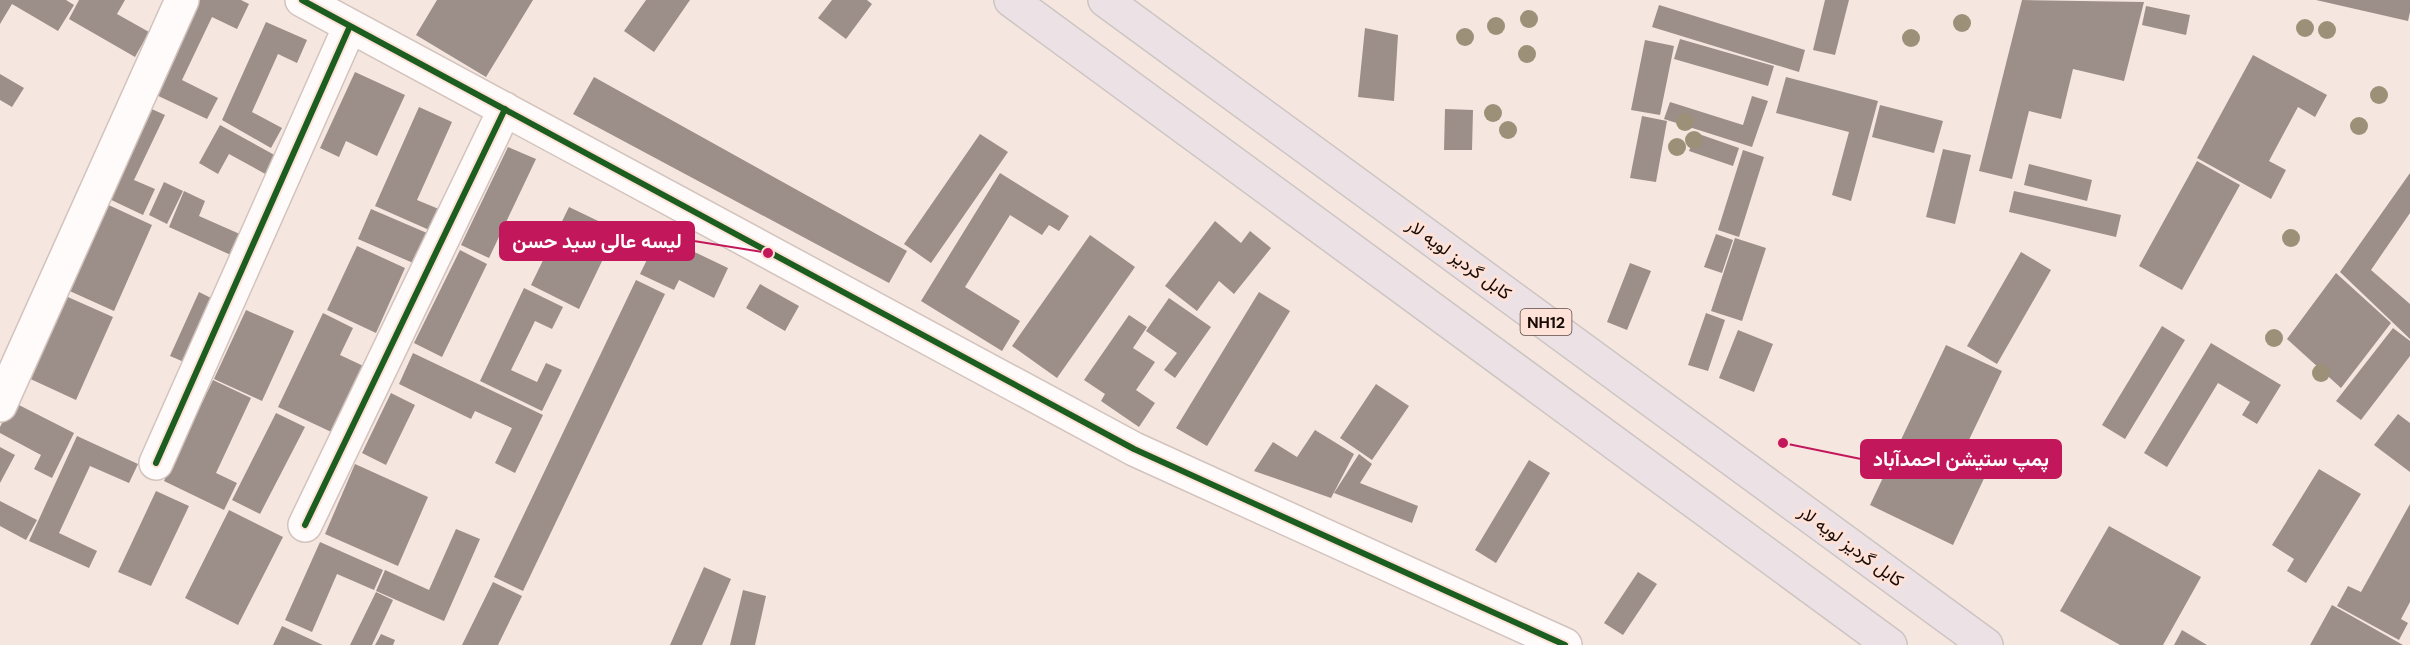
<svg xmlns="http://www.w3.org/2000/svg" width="2410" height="645" font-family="'DM Sans',Vazirmatn,sans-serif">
<rect width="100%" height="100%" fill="#f6e6e0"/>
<path fill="#9c8e89" d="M0,0H66L74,5L58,31L12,4L0,24Z
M79,0H125L117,14L149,32L135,57L69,19Z
M194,0H241L249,4L237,29L212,17L182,80L218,98L207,119L150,92Z
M437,0H533L486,77L416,35Z
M646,0H690L654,52L624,31Z
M832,0H867L872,4L846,39L818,18Z
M1825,0H1849L1835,55L1813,50Z
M2022,0L2144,2L2124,81L2073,69L2061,119L2029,111L2012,179L1979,171Z
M2316,0H2410V12L2408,21Z
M1659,5L1805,50L1799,72L1652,27Z
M2146,6L2190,15L2186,35L2142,25Z
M266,22L307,40L297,63L278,54L252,112L282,128L271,148L222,120Z
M1365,28L1398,35L1394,101L1358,97Z
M1680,39L1774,66L1768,86L1674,59Z
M1645,40L1674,46L1660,115L1631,110Z
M2253,55L2327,95L2315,117L2298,107L2269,161L2286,170L2271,199L2197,158Z
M355,72L405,95L377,156L346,141L339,157L320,148Z
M0,74L24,88L12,107L0,100Z
M594,77L907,251L889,283L573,114Z
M1786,77L1878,101L1851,201L1832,195L1849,132L1776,113Z
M1752,96L1768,101L1752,147L1664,119L1670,102L1743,125Z
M1880,105L1943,121L1934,153L1872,137Z
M145,106L165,115L134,180L155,189L143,215L103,196Z
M419,107L452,122L417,200L446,212L436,233L375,206Z
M1445,109L1473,110L1472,150H1444Z
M1642,116L1667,121L1656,182L1630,178Z
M220,125L280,158L269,176L229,154L218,174L199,163Z
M1696,133L1739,148L1733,166L1689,151Z
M980,134L1008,152L931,263L904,244Z
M508,147L536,159L489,258L461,245Z
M1943,149L1971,155L1955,224L1926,217Z
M1743,150L1764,157L1739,237L1718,230Z
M2197,161L2240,185L2182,290L2139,266Z
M2029,164L2092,180L2087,201L2024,185Z
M1000,173L1069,216L1059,231L1049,225L1042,235L1010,215L965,287L1020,321L1002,351L921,301Z
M2410,173V213L2371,270L2410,304V339L2340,272Z
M164,182L183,191L167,224L149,215Z
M184,191L205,201L199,216L242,235L233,256L169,227Z
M2014,191L2121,215L2116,237L2009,212Z
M102,202L152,225L114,311L63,288Z
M569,207L617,230L579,309L531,285Z
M371,209L434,236L420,266L358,239Z
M1215,221L1241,243L1250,231L1271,248L1234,294L1219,281L1197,311L1165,286Z
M1716,234L1733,240L1722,273L1704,267Z
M659,235L728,268L714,298L679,280L674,290L640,274Z
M1090,235L1135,267L1057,378L1012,346Z
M1735,238L1766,248L1742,321L1711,311Z
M357,246L405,268L376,333L327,310Z
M460,250L487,264L442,357L414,343Z
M2021,252L2051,270L1997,364L1967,346Z
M1630,263L1651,271L1627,330L1607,322Z
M2336,273L2391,323L2341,388L2287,339Z
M636,280L665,294L523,591L494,577Z
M760,284L799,306L785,331L746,308Z
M524,288L563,307L552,329L535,321L511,370L537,382L546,363L562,370L542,411L480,381Z
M199,292L219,302L191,365L170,356Z
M1259,292L1290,311L1207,446L1176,428Z
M61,294L113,317L76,400L24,376Z
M1169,298L1211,327L1175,378L1164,370L1177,353L1146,331Z
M246,310L294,331L262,401L214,379Z
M323,313L353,328L340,355L374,371L342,437L278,407Z
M1706,313L1725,320L1708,371L1688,365Z
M1129,315L1147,327L1133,348L1155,362L1136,390L1155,403L1139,427L1101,401L1105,394L1084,380Z
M2162,326L2185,340L2125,439L2102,425Z
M2393,328L2410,341V356L2361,420L2336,401Z
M1738,330L1773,344L1754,392L1719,378Z
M2211,343L2281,385L2257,424L2242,415L2250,402L2218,383L2167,467L2144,453Z
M1946,345L2002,371L1967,444L1994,457L1953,545L1870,505Z
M413,353L543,415L515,473L495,463L512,428L475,411L471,419L399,384Z
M213,380L251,398L216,473L237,483L224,510L164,481Z
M1376,384L1409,406L1372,460L1340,438Z
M391,393L415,405L386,465L362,453Z
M13,402L74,433L52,478L34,469L41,455L0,433V427Z
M276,413L305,427L260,514L232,500Z
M2398,414L2410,423V472L2374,445Z
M1315,430L1354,454L1331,498L1254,471L1273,442L1297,457Z
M77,436L138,464L129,483L90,466L59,533L97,551L89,568L29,541Z
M0,447L15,455L0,483Z
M1359,454L1372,464L1360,483L1418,506L1412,523L1334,493Z
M1529,460L1550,473L1496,563L1475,550Z
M355,464L428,497L398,566L325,534Z
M2319,469L2361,494L2306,583L2287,571L2294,559L2272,545Z
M156,491L189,506L151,586L118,572Z
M0,501L37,520L26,540L0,526Z
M2410,504V602L2401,619L2408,623L2399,640L2337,606L2348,586L2361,592Z
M229,510L283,537L238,625L185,598Z
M2109,526L2201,577L2163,645H2120L2060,611Z
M456,529L480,539L444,621L376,591L385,570L429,590Z
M320,542L383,570L374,590L337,574L312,632L285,620Z
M704,567L731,579L702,645H670Z
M1638,572L1657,584L1623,635L1604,623Z
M493,582L522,596L498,645H462Z
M743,590L766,596L755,645H730Z
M376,592L393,600L372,645H350Z
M2332,605L2403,645H2310Z
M282,626L323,645H273Z
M2182,630L2207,645H2174Z
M381,634L395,640L393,645H375Z"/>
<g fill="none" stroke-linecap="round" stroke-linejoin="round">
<g stroke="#d3c3bd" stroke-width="36">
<path id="street" d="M302,0L1134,449L1565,645
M0,405L182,0
M156,463L350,26
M305,525L505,109"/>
</g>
<g stroke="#cdc5c2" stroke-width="36">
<path id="highway" d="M1011,0L1890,645
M1105,0L1986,645"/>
</g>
<use href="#street" stroke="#fefbfa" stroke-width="33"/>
<use href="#highway" stroke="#ece1e5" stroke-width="33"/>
<g stroke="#fee2d8" stroke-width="10">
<path id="cycleway" d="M302,0L1134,449L1565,645
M156,463L350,26
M305,525L505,109"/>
</g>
<use href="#cycleway" stroke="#1b5e20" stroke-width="6"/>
</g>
<g fill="#9c9178">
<circle cx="1529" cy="19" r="9"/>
<circle cx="1962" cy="23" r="9"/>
<circle cx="1496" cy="26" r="9"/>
<circle cx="2305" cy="28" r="9"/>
<circle cx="2327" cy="30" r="9"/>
<circle cx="1465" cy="37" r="9"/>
<circle cx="1911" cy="38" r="9"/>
<circle cx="1527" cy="54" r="9"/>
<circle cx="2379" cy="95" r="9"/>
<circle cx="1493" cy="113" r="9"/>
<circle cx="1685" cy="122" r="9"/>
<circle cx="2359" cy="126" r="9"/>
<circle cx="1508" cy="130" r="9"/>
<circle cx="1694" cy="140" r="9"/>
<circle cx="1677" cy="147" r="9"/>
<circle cx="2291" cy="238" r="9"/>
<circle cx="2274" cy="338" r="9"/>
<circle cx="2321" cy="373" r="9"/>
</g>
<g text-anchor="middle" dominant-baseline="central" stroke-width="6" stroke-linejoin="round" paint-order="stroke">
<rect fill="#fee2d8" stroke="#5c4a44" stroke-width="1.5" x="1520.5" y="309" width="51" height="26" rx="4.5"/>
<g font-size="16" font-weight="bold" fill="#170904">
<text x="1546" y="322">NH12</text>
</g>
<g font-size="18" fill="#170904" stroke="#fee2d8">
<text transform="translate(1459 259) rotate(36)">کابل گردیز لویه لار</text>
<text transform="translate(1851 546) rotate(36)">کابل گردیز لویه لار</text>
</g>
</g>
<path fill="none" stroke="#c2185b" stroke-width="2" d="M768 253L694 241M1783 443L1861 459"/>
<g fill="#c2185b" stroke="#fee2d8" stroke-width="2">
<circle cx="768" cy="253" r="6"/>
<circle cx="1783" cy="443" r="6"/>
</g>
<g fill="#c2185b" stroke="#c2185b" stroke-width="2">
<rect x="500" y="222" width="194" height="38" rx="6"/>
<rect x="1861" y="440" width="200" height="38" rx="6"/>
</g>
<g font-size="20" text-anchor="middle" font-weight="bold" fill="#fff">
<text x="597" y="248">لیسه عالی سید حسن</text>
<text x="1961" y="466">پمپ ستیشن احمدآباد</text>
</g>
</svg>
